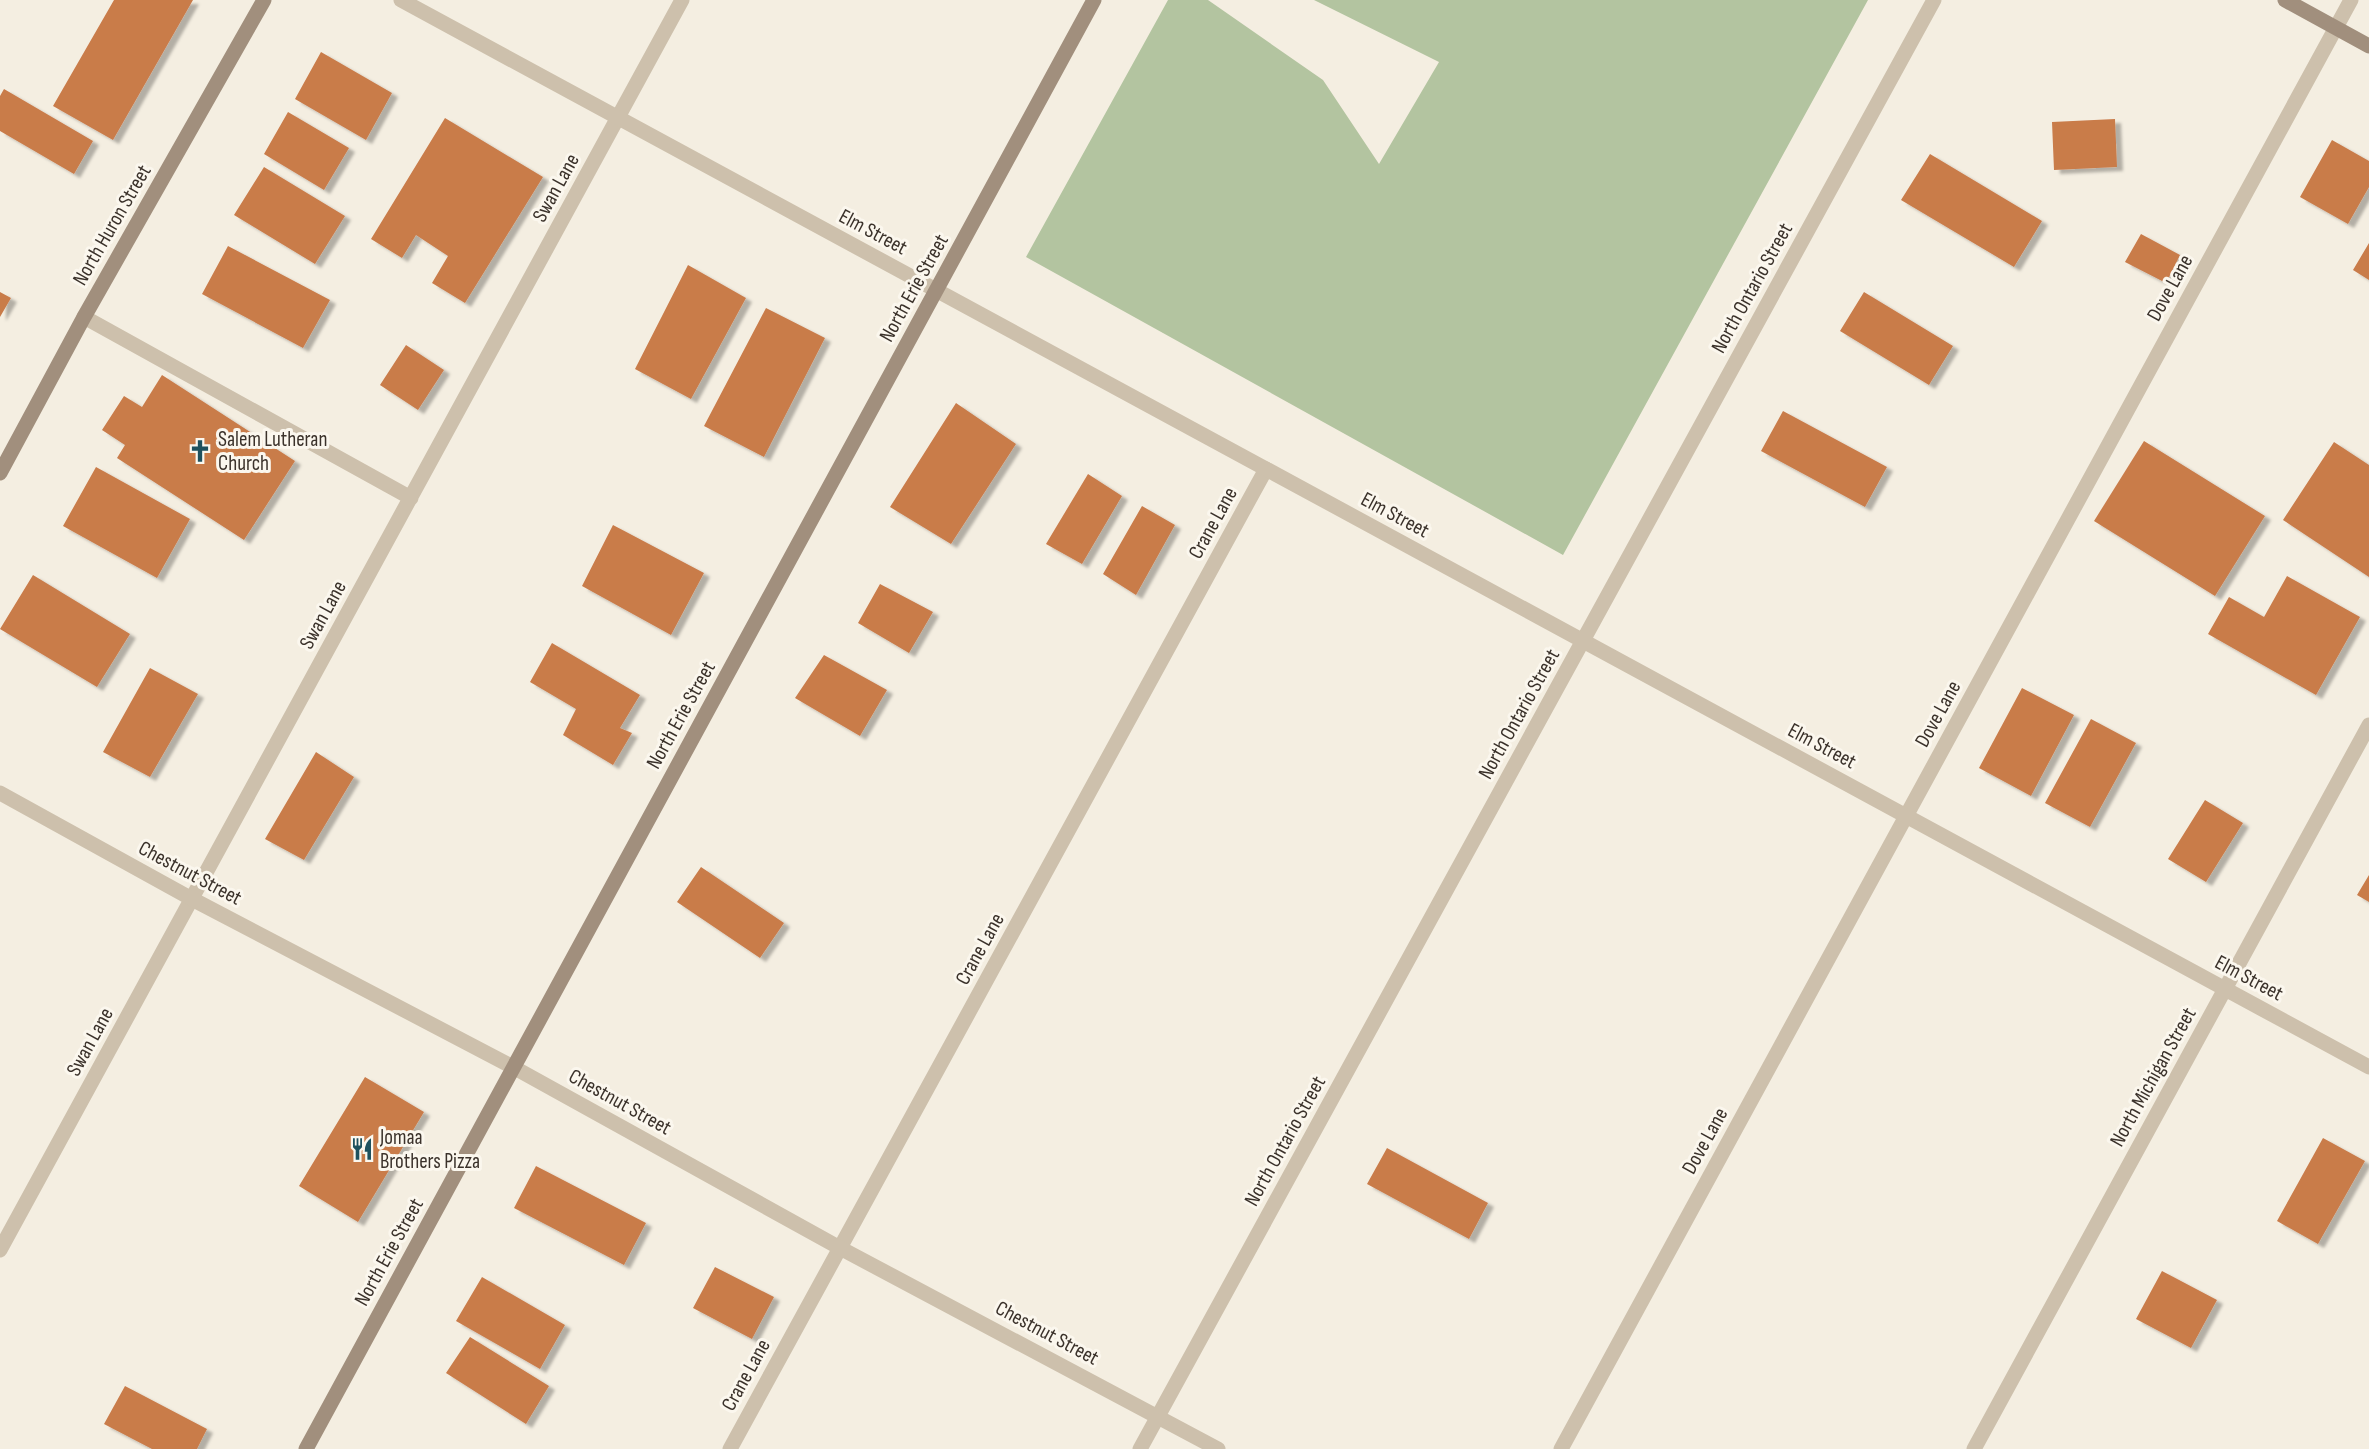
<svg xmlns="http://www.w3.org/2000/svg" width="2369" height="1449" font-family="'Sofia Sans Condensed',sans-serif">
<defs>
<filter id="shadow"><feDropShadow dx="6" dy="4" stdDeviation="1.5" flood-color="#0004"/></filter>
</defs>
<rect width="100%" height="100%" fill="#f4eee1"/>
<path fill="#b3c4a0" d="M1168,0H1208L1323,80L1379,164L1439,62L1314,0H1868L1563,555L1026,257Z"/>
<path fill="#c97b4a" filter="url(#shadow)" d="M114,0H193L113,140L53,106Z
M321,52L392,93L366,140L295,99Z
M4,89L93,141L74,174L0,131V96Z
M288,112L349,148L324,190L264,154Z
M445,118L543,177L465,303L432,283L448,256L416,235L402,258L371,239Z
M2115,119L2117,167L2054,170L2052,122Z
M2332,140L2369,161V187L2348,224L2300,197Z
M1930,154L2042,221L2014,267L1901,200Z
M264,167L345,216L315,264L234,215Z
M2141,234L2180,255L2166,283L2125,262Z
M2369,243V280L2353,270Z
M228,246L330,300L303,348L202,294Z
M688,265L746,298L691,399L635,369Z
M0,292L11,298L0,317Z
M1864,292L1953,346L1929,385L1840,331Z
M766,308L825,338L764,457L704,426Z
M406,345L444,370L418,410L380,385Z
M162,375L295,461L244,540L117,458L125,445L102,430L124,396L142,407Z
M956,403L1016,444L951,544L890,507Z
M1783,411L1887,467L1865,507L1761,451Z
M2144,441L2265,516L2215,596L2094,521Z
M2334,442L2369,465V577L2283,520Z
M96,467L190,519L157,578L63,526Z
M1088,474L1122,496L1082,564L1046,544Z
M1142,506L1175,525L1136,595L1103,574Z
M613,525L704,573L671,635L582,586Z
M33,575L130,634L97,687L0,629Z
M2287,576L2360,617L2316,695L2208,634L2229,597L2264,617Z
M880,584L933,612L909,653L858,623Z
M552,643L640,695L620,728L632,733L613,765L563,735L576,709L530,682Z
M824,655L887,690L860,736L795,698Z
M150,668L198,694L150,777L103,752Z
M2022,688L2074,715L2031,796L1979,768Z
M2091,719L2136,743L2090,827L2045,803Z
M316,752L354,777L304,860L265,839Z
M2205,800L2243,823L2206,882L2168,859Z
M701,867L784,923L760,958L677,902Z
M2369,875V902L2357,895Z
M365,1077L424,1112L358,1222L299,1186Z
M2323,1138L2365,1161L2318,1244L2277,1221Z
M1387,1148L1488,1203L1469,1239L1367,1184Z
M536,1166L646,1223L624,1265L514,1208Z
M715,1267L774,1297L752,1339L693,1308Z
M2162,1271L2217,1300L2191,1348L2136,1319Z
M482,1277L565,1325L540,1369L456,1321Z
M470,1337L549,1386L526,1424L446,1373Z
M125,1386L207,1429L197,1449H152L104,1424Z"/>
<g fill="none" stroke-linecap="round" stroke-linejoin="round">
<path stroke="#cdc0ac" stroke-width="15" d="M84,317L411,498
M0,1250L682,0
M730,1449L1266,469
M1561,1449L2351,0"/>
<path stroke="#cdc0ac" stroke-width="15" d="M401,0L2369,1067
M0,793L192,899L513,1067L840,1248L1218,1449
M1140,1449L1934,0
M1974,1449L2369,725"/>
<path stroke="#a18f7d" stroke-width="15" d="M2285,0L2369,46
M0,473L84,317L264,0
M306,1449L1094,0"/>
</g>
<defs>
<g id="church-bare" transform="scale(1.8)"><path d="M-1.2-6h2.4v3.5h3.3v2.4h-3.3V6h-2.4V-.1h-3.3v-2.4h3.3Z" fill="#1e515e" stroke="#fbf7ee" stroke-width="2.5" paint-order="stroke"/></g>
<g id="restaurant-bare" transform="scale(1.8)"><path d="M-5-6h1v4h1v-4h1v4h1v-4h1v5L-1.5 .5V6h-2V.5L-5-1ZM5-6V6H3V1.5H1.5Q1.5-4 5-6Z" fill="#1e515e" stroke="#fbf7ee" stroke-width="2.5" paint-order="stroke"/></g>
</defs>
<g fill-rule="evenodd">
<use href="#church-bare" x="200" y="451"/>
<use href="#restaurant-bare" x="362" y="1149"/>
</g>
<g text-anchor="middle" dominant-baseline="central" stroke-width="6" stroke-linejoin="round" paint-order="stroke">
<g font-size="21" fill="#3b322b" stroke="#fbf7ee">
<text transform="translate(556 188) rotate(-61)">Swan Lane</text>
<text transform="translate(112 225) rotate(-60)">North Huron Street</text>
<text transform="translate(873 232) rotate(28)">Elm Street</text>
<text transform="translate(914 288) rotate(-61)">North Erie Street</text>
<text transform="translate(1752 288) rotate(-61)">North Ontario Street</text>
<text transform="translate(2170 288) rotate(-61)">Dove Lane</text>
<text transform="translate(1395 515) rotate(28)">Elm Street</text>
<text transform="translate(1213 523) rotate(-61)">Crane Lane</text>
<text transform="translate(323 615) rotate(-61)">Swan Lane</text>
<text transform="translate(1519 714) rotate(-61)">North Ontario Street</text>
<text transform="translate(1938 714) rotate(-61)">Dove Lane</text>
<text transform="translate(681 715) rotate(-61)">North Erie Street</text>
<text transform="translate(1822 746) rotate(28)">Elm Street</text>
<text transform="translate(190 873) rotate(28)">Chestnut Street</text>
<text transform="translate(980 949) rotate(-61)">Crane Lane</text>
<text transform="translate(2249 978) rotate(28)">Elm Street</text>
<text transform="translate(90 1042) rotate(-61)">Swan Lane</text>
<text transform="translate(2153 1077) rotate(-61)">North Michigan Street</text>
<text transform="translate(620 1102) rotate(29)">Chestnut Street</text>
<text transform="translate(1285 1141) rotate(-61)">North Ontario Street</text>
<text transform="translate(1705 1141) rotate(-61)">Dove Lane</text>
<text transform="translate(389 1252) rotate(-61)">North Erie Street</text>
<text transform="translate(1047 1333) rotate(28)">Chestnut Street</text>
<text transform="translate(746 1375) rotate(-61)">Crane Lane</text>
</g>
<g font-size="21" fill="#3b322b" stroke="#fbf7ee" text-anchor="start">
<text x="218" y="439">Salem Lutheran<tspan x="218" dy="24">Church</tspan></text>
<text x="380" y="1137">Jomaa<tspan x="380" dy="24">Brothers Pizza</tspan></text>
</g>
</g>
</svg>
